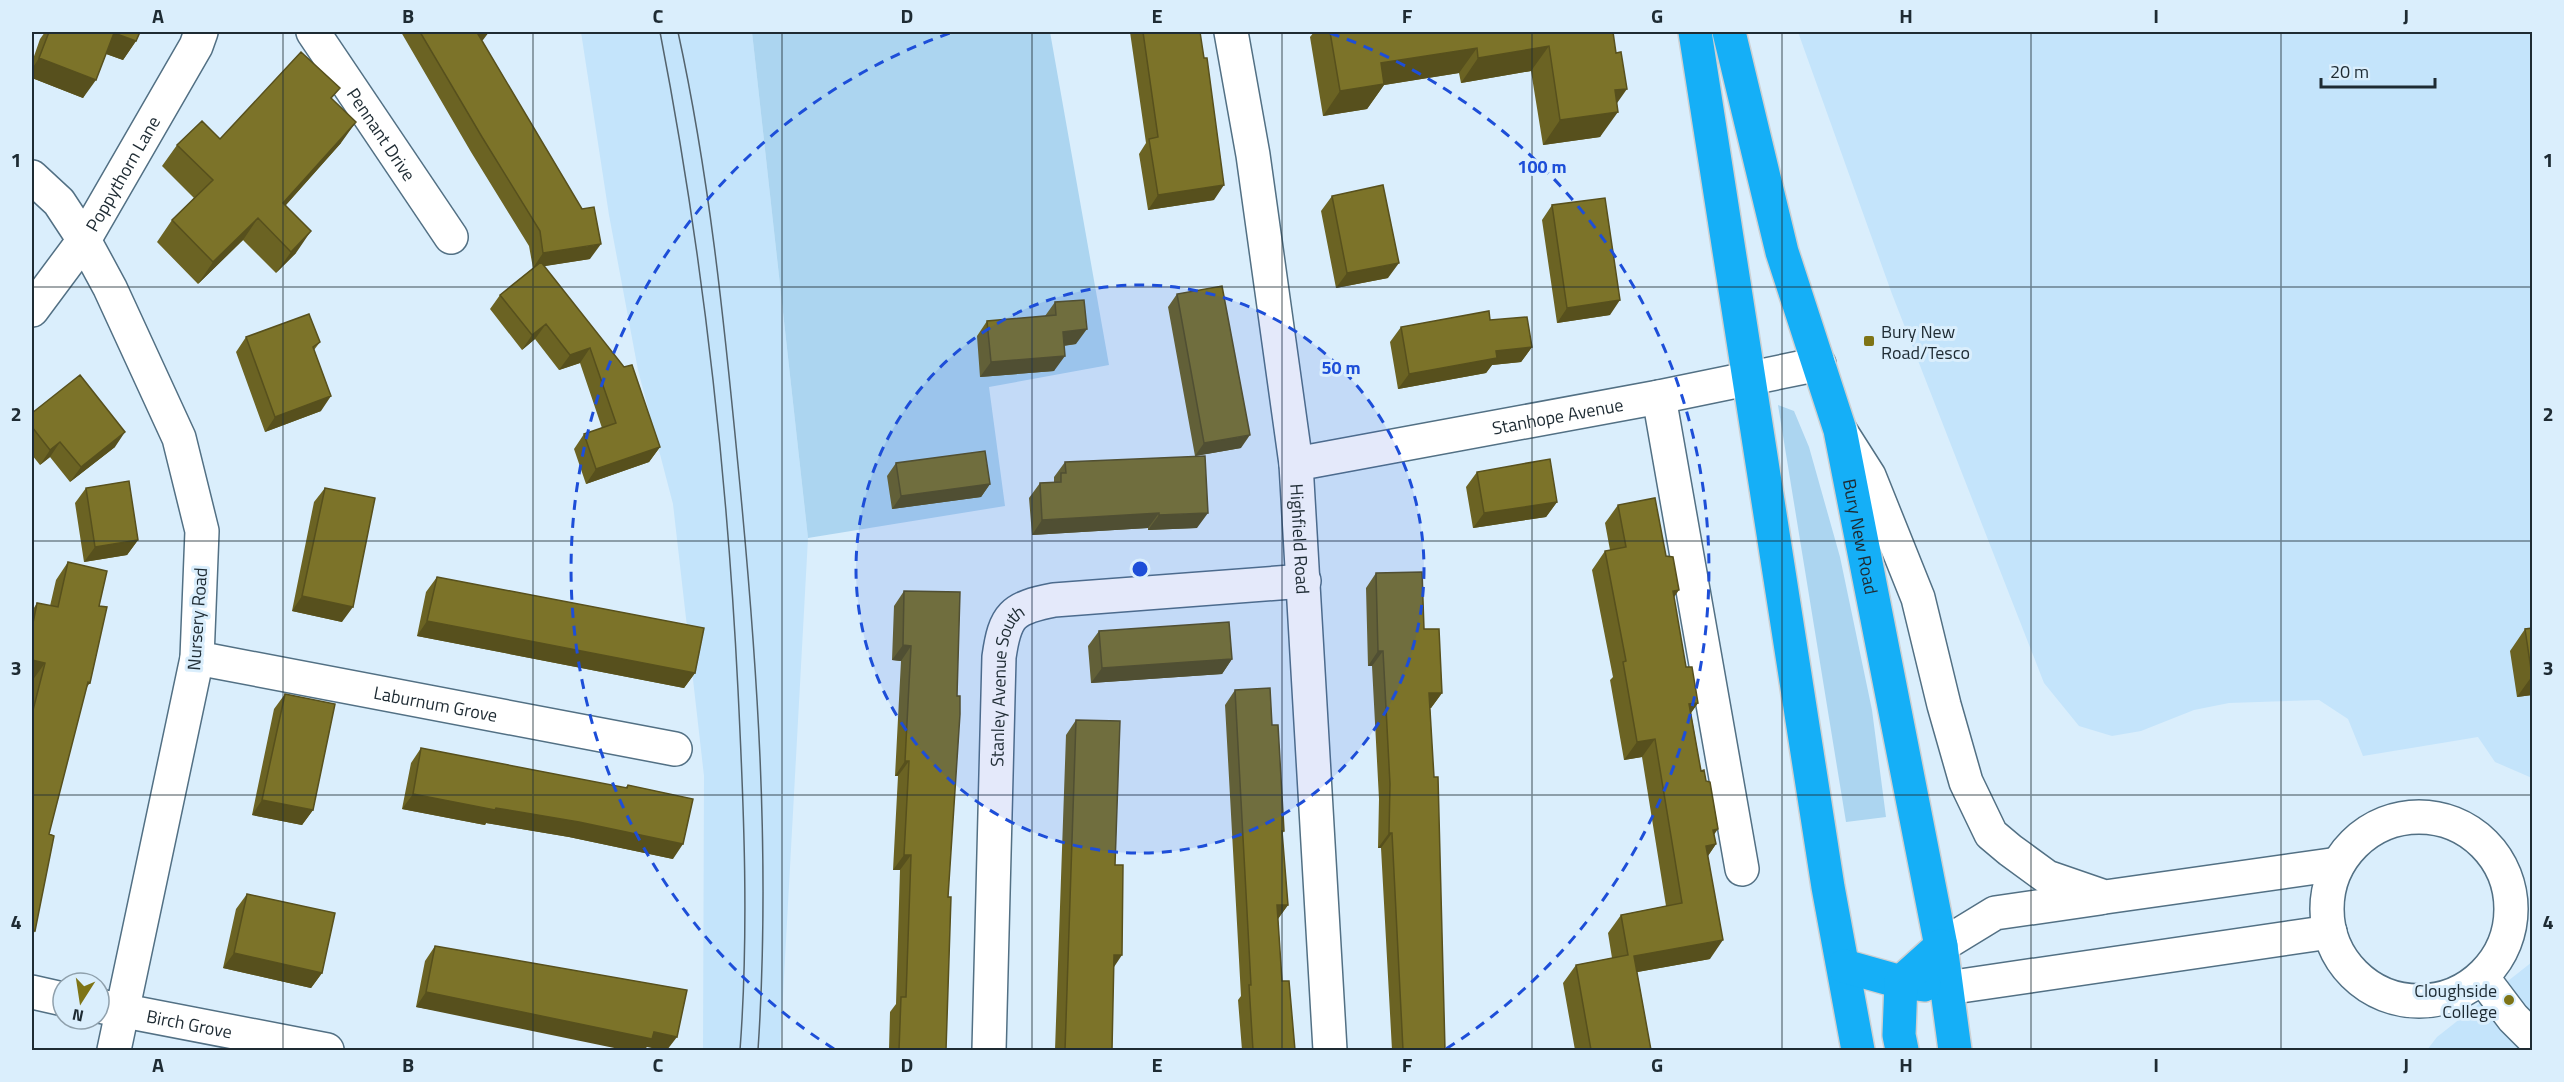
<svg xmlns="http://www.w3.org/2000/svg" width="2564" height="1082" font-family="'Titillium Web',sans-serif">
<rect width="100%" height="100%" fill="#daeefc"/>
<path fill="#c4e4fb" d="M581,32H752L808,538L780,1050H703L704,776L673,504L638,370L609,215Z
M1798,32H2532V778L2495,762L2478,737L2363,756L2348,719L2319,700L2229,703L2194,710L2141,731L2112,736L2079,726L2044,683L1892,294Z
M2532,962V1050H2427L2437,1037Z"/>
<path fill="#acd5f0" d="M752,32H1050L1109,365L989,387L1005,506L808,538Z
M1778,405L1794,411L1809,447L1840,557L1872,710L1886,817L1846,822Z"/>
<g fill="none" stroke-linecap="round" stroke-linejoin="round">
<g stroke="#527084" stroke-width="36">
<g id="street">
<path id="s1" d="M313,32L451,237"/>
<path id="s2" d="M1231,32L1253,155L1296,464L1330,1050"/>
<path d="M32,177L59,202L84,240L110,288L179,438L202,531L197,658L114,1050"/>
<path id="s3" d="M32,310L84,240L196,46L201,32"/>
<path d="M1659,397L1742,869"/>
<path d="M1841,432L1869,476L1918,598L1944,705L1966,782L1991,834L2010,850L2047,877L2105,897L2338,864"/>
<path id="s4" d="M1296,464L1659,397L1819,364"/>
<path id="s5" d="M197,658L675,749"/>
<circle cx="2419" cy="909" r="92"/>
<path d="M1941,946L1995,913L2100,898"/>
<path d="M2482,977L2513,1018L2532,1037"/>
<path d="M1947,988L2330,932"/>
<path d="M32,992L63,999"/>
<path id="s6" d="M99,1006L327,1050"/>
<path id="s7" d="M989,1050L999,657C1005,615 1012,608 1054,600L1304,581"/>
</g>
</g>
<g stroke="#ced0d2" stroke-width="36">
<g id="highway">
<path d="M1695,32L1828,887L1858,1050"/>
<path id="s8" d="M1729,32L1782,252L1840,430L1941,946L1955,1050"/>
<path d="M1844,966L1901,982L1924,985"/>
<path d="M1902,1050L1899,1035L1901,982L1941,946"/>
</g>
</g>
<use href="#street" stroke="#fff" stroke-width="33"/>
<use href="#highway" stroke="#15aff7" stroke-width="33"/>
<path stroke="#54636d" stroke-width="1.5" d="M660,32C702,248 727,470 738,690C744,810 749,931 740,1050
M678,32C709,174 724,320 738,465C757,659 771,856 758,1050"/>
</g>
<path fill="#6b6323" d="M45,32H140L136,41L123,60L106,54L83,98L32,78V62L40,39Z
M401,32H489L481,41L590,259L544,266L660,447L649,462L586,484L574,449L584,434L602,428L580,363L559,370L535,339L522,350L490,309L500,295L533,268L529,246L471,152Z
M1130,32H1200L1214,200L1148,210L1139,154L1146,143Z
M1314,32H1613L1617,103L1600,137L1543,145L1531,71L1461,83L1459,73L1384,85L1367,109L1323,116L1310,37Z
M332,100L341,143L286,205L296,253L276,273L243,240L198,284L157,242L172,220L194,198L162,166L177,145L220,139Z
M1332,196L1388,278L1336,288L1321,211Z
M1552,205L1610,315L1557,323L1542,220Z
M1177,294L1241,448L1195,456L1168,307Z
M1055,302L1076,344L1064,346L1054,371L980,377L977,336L987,321L1045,316Z
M1490,320L1532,347L1521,362L1492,365L1486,373L1398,389L1390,342L1401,327Z
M246,337L320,342L314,350L321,411L265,432L236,352Z
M32,413L115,447L70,482L50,457L40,465L32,455Z
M1065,462L1197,528L1148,530V528L1032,535L1029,498L1040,483L1054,482V477Z
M896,463L990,484L981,497L892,509L887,476Z
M1477,472L1557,502L1546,517L1473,528L1466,487Z
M86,488L138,540L127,555L84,562L75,503Z
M325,488L342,622L292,611L314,502Z
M1618,505L1674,597L1686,667L1698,703L1691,713L1701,771L1716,844L1708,856L1710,959L1637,972L1651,1050H1575L1563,983L1576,965L1612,958L1608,933L1621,915L1666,906L1642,757L1624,760L1610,680L1613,677L1592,570L1605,551L1610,550L1605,523Z
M68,562L99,606L90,683L86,688L49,834L35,931L32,936V611L37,603L50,606L56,580Z
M1376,573L1424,629L1442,693L1431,708H1430L1445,1050H1392L1381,848H1378L1379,799L1372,666H1368L1366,588Z
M437,577L695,673L684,688L417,636L426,592Z
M904,591L948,897L946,1050H889L890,1012L896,1004L900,870H893L898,776H895L901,661L892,660L894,606Z
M2532,628V695L2517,697L2510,651L2525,629Z
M1099,631L1232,659L1222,674L1091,683L1088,646Z
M1235,690L1272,725L1284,831L1282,834L1288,905L1278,919L1282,981L1295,1050H1242L1238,1000L1241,996L1225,705Z
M285,694L313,810L302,825L252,815L274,709Z
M1076,720L1115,865L1112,1050H1055L1066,735Z
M421,748L625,788L628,785L673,859L569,837L486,823L485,825L402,809L411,763Z
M247,894L322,973L311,988L223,968L236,909Z
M435,946L647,1047L416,1007L425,961Z"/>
<path fill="#57501d" d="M483,32H489L483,40L467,49L478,34Z
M114,33L136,41L123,60L101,52Z
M1549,46L1531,71L1461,83L1478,58Z
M1477,48L1459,73L1384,85L1367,109L1323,116L1340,91L1381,63Z
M39,58L96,80L83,98L32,78V69Z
M1627,89L1610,113L1618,112L1600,137L1543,145L1560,120L1615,90Z
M356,122L341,143L268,225L283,203Z
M1224,185L1214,200L1148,210L1158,195Z
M258,218L243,240L198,284L213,262Z
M311,231L296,253L276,273L291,252Z
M601,244L590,259L533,268L543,253Z
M1399,263L1388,278L1336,288L1347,273Z
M1620,300L1610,315L1557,323L1567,308Z
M546,324L535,339L522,350L532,335Z
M1087,329L1076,344L1052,347L1063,332Z
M1532,347L1521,362L1492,365L1486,373L1398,389L1409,374L1496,351Z
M590,348L580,363L559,370L570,355Z
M1065,356L1054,371L980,377L991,362Z
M331,396L321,411L265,432L275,417Z
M125,432L115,447L70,482L81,467Z
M1250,435L1241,448L1195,456L1204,443Z
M60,442L50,457L40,465L50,450Z
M660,447L649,462L586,484L596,469Z
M990,484L981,497L892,509L901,496Z
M1557,502L1546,517L1473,528L1484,513Z
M1159,513L1148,528L1032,535L1042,520Z
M1208,513L1197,528L1148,530L1159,515Z
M138,540L127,555L84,562L95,547Z
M1679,590L1666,609L1673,591Z
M302,596L353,607L342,622L292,611Z
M427,621L695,673L684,688L417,636Z
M903,645L911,646L901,661L892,660Z
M1378,651H1383L1372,666H1368Z
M1232,659L1222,674L1091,683L1102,668Z
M32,660L45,663L32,681Z
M2532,676V695L2517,697Z
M1429,693H1442L1431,708H1419Z
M1698,703L1685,721L1689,704Z
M1655,739L1642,757L1624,760L1637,742Z
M905,761H909L898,776H895Z
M413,794L579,822L683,844L673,859L569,837L486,823L485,825L402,809Z
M262,800L313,810L302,825L252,815Z
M1718,829L1706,846L1716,844L1703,863L1693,864L1713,830Z
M1389,833H1392L1381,848H1378Z
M904,855H911L900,870H893Z
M1277,905H1288L1277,920Z
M1723,940L1710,959L1621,975L1634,956Z
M234,953L322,973L311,988L223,968Z
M1114,955H1122L1112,970Z
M426,992L654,1032L677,1037L667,1050H661L647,1047L644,1050H624L416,1007Z"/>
<path fill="#7c7329" stroke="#57501d" stroke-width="1.5" d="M49,32H140L136,41L114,33L96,80L39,58Z
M420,32H483L478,34L582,209L594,207L601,244L543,253L540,231L482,137Z
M1143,32H1200L1204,58H1207L1224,185L1158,195L1149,139L1158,137Z
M1330,32H1613L1616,53L1621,52L1627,89L1615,90L1618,112L1560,120L1549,46L1478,58L1477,48L1381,63L1384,84L1340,91Z
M301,52L340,88L331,98L356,122L283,203L311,231L291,252L258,218L213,262L172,220L213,180L177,145L202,121L220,139Z
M1383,185L1399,263L1347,273L1332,196Z
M1605,198L1620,300L1567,308L1552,205Z
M541,262L624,367L632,365L660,447L596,469L584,434L616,423L590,348L570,355L546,324L532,335L500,295Z
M1222,286L1250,435L1204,443L1177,294Z
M1084,300L1087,329L1063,332L1065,356L991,362L987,321L1056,315L1055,302Z
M1489,311L1490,320L1527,317L1532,347L1496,351L1497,358L1409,374L1401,327Z
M309,314L320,342L313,347L331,396L275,417L246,337Z
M80,375L125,432L81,467L60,442L50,450L32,427V413Z
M985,451L990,484L901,496L896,463Z
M1205,456L1208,513L1159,515V513L1042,520L1040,483L1061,482V473H1066L1065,462Z
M1550,459L1557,502L1484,513L1477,472Z
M129,481L138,540L95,547L86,488Z
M325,488L375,498L353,607L302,596Z
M1655,498L1666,556L1673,557L1679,590L1673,591L1686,667H1692L1698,703L1689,704L1701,771L1704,770L1706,781L1710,782L1718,829L1713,830L1716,844L1706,846L1723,940L1634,956L1651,1050H1591L1576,965L1628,955L1621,915L1682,903L1655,739L1637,742L1623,662L1626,661L1605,551L1626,547L1618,505Z
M68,562L107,571L99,606L107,607L90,683L88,682L49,834L54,836L35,931L32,930V714L45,663L32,660V628L37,603L58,607Z
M1422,572L1424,629H1439L1442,693H1429L1434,777H1438L1445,1050H1403L1392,833H1389L1390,784L1383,651H1378L1376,573Z
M437,577L704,628L695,673L427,621Z
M904,591L960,592L957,696H960V714L948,897H951L946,1050H899L901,997H906L911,855H904L909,761H905L911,646L903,645Z
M1229,622L1232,659L1102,668L1099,631Z
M2532,628V676L2525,629Z
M1270,688L1272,725H1278L1284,831H1282L1288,905H1277L1282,981H1289L1295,1050H1253L1249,985H1251L1235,690Z
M285,694L335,704L313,810L262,800Z
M1076,720L1120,721L1115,865H1123L1122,955H1114L1112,1050H1065Z
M421,748L627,788L628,785L693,799L683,844L579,822L496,808L495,810L413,794Z
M247,894L335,913L322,973L234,953Z
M435,946L687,990L677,1037L654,1032L652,1039L426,992Z"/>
<path fill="none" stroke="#1e2b33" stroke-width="1.5" stroke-opacity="0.55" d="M283,32V1050M533,32V1050M782,32V1050M1032,32V1050M1282,32V1050M1532,32V1050M1782,32V1050M2031,32V1050M2281,32V1050M32,287H2532M32,541H2532M32,795H2532"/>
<circle cx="1140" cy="569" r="284" fill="#1d4ed8" fill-opacity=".12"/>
<g fill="none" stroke="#1d4ed8" stroke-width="3" stroke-dasharray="10 8">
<circle cx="1140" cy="569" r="284"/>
<path d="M834 1049A569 569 0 0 1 950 33M1330 33A569 569 0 0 1 1446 1049"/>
</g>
<g fill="#7e7416" stroke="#daeefc" stroke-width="2">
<rect x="1863" y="335" width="12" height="12" rx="3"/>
<circle cx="2509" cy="1000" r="6"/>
</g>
<g text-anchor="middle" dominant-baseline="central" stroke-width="6" stroke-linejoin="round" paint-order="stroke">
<g font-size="18" fill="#1e2b33" stroke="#daeefc">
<text stroke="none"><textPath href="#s1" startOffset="123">Pennant Drive</textPath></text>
<text stroke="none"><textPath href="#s3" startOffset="164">Poppythorn Lane</textPath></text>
<text stroke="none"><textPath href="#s4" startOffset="266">Stanhope Avenue</textPath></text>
<text stroke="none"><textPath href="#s8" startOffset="522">Bury New Road</textPath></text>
<text stroke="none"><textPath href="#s2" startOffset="512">Highfield Road</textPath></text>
<text transform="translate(197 619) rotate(-86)">Nursery Road</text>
<text stroke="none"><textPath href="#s7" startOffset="366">Stanley Avenue South</textPath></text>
<text stroke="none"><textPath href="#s5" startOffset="243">Laburnum Grove</textPath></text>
<text stroke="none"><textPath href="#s6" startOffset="92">Birch Grove</textPath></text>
</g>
<g font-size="18" fill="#1e2b33" stroke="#daeefc" text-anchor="start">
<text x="1881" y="331">Bury New<tspan x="1881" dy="21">Road/Tesco</tspan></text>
<text x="2497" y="990" text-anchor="end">Cloughside<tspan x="2497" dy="21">College</tspan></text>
</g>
</g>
<circle cx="1140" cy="569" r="9" fill="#1d4ed8" stroke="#daeefc" stroke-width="3"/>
<g font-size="18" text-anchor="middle" font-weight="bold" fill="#1d4ed8" stroke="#daeefc" stroke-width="6" stroke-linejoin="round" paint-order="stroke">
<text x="1542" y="173">100 m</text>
<text x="1341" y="374">50 m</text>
</g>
<rect width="2564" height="1082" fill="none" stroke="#daeefc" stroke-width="66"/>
<g transform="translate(81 1001) rotate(192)"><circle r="28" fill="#daeefc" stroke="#8fa0ac" stroke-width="1.5"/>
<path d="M0-4.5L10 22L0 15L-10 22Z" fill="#7e7416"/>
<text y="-9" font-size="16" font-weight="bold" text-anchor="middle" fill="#1e2b33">N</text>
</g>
<path d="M2321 78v9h114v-9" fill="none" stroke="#1e2b33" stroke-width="3"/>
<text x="2330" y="78" font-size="18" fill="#1e2b33" stroke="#daeefc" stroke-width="4.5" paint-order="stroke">20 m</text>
<rect x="33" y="33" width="2498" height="1016" fill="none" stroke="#1e2b33" stroke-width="2"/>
<g font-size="20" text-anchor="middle" font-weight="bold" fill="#1e2b33">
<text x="158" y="23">A</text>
<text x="408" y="23">B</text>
<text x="658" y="23">C</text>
<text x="907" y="23">D</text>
<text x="1157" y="23">E</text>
<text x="1407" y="23">F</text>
<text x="1657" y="23">G</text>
<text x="1906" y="23">H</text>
<text x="2156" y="23">I</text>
<text x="2406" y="23">J</text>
<text x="16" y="167">1</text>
<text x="2548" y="167">1</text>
<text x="16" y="421">2</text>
<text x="2548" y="421">2</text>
<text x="16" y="675">3</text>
<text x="2548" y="675">3</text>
<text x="16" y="929">4</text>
<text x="2548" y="929">4</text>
<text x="158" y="1072">A</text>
<text x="408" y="1072">B</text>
<text x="658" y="1072">C</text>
<text x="907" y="1072">D</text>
<text x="1157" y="1072">E</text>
<text x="1407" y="1072">F</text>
<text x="1657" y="1072">G</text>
<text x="1906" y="1072">H</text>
<text x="2156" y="1072">I</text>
<text x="2406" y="1072">J</text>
</g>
</svg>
